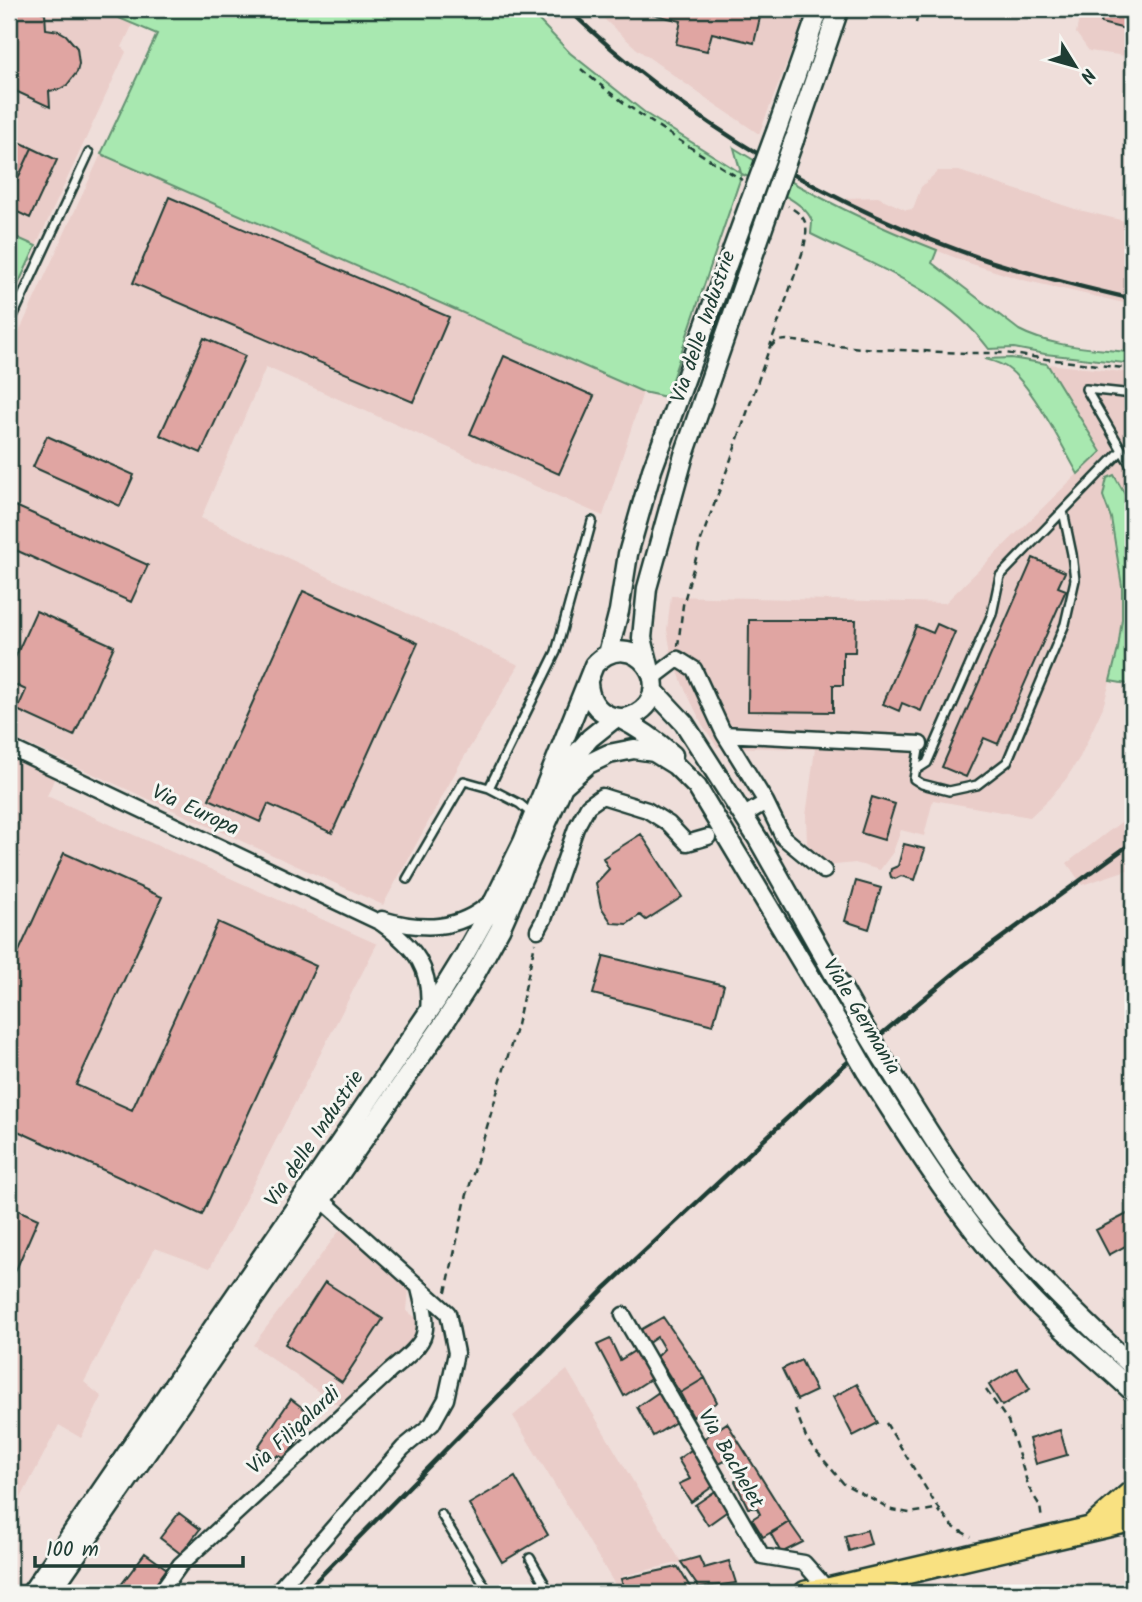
<svg xmlns="http://www.w3.org/2000/svg" width="1142" height="1602" font-family="Kalam,sans-serif">
<rect width="100%" height="100%" fill="#efdeda"/>
<filter id="ink" filterUnits="userSpaceOnUse"><feTurbulence type="fractalNoise" baseFrequency=".0143" numOctaves="2"/><feDisplacementMap in="SourceGraphic" scale="14" xChannelSelector="R" yChannelSelector="G"/><feConvolveMatrix kernelMatrix="1 2 1 2 8 2 1 2 1" color-interpolation-filters="sRGB"/></filter>
<g filter="url(#ink)">
<path fill="#eacdc9" d="M9,9H102L107,13L133,24L122,47L126,52L36,246L9,234Z
M593,9H808L759,134L700,94L637,49Z
M1081,9H1133V57L1089,51L1076,33Z
M101,154L643,392L603,516L266,367L201,518L519,665L460,764L383,905L9,736V354Z
M938,171H959L1075,209L1133,223V305L1023,280L969,263L897,235L860,217L846,198L878,197L906,210L913,209L921,187Z
M1047,364L1133,373V685L1110,682L1103,707L1080,757L1066,779L1049,799L1030,817L933,800L924,836L901,830L893,852L880,870L855,863L825,866L807,843L806,816L815,749L717,747L702,724L683,685L671,652L667,630L671,596L945,603L1100,452Z
M9,758L55,777L47,796L377,944L210,1268L155,1248L84,1382L102,1397L81,1438L59,1425L9,1521Z
M1133,813V868L1082,885L1067,863Z
M343,1226L409,1288L407,1311L420,1321L421,1335L340,1407L253,1345Z
M567,1370L681,1562L622,1576L624,1593H620L513,1416Z"/>
<path fill="#a8e8b0" stroke="#649272" stroke-width="2" d="M102,9H528L570,53L648,115L741,173L734,148C798,188 867,223 937,250L932,263L1019,330C1053,348 1096,348 1133,353V364L1045,354L1014,348L989,349C946,291 873,265 811,234C811,232 812,224 812,222C808,202 759,183 742,174L666,397L643,392L101,154L157,34L107,13Z
M9,234L36,246L9,304Z
M1011,358L1047,364L1101,452L1078,474C1062,446 1032,384 1006,367C1000,363 992,361 985,359Z
M1114,475L1127,498L1133,517V685L1110,681L1118,649L1122,619V586L1111,518L1103,496L1107,478Z"/>
<path fill="#e0a5a2" stroke="#1f3d34" stroke-width="2" d="M9,9H35L45,13L46,29L59,31L66,35L77,48L79,64L77,72L67,85L60,89L49,91L50,107L9,88Z
M635,9H762L754,43L712,33L707,51L676,44L681,21L635,10Z
M1104,9H1133V31L1101,23Z
M9,137L32,148L9,198Z
M32,148L57,160L30,218L9,208V198Z
M169,197L449,317L413,402L133,283Z
M204,338L245,356L201,453L160,435Z
M504,356L594,396L559,474L470,434Z
M47,436L134,475L120,506L33,467Z
M11,504L148,565L131,602L9,547V509Z
M1033,558L1065,572L1058,587L1066,590L998,744L984,738L966,777L942,767Z
M303,591L418,643L332,833L268,804L260,822L209,799Z
M36,611L114,646L74,736L17,710L26,690L9,682V671Z
M749,620H856L855,652H843V685H833V712L748,711Z
M937,624L955,632L921,711L902,703L899,711L883,704L916,626L933,633Z
M872,797L895,804L884,840L861,833Z
M641,834L682,897L646,920L640,915L627,924L612,923L601,907L596,883L609,869L603,858Z
M904,844L925,849L915,880L901,876L895,879L891,877L890,873L891,869L898,866Z
M64,853L162,897L76,1085L132,1110L218,922L316,966L202,1215L9,1127V973Z
M856,881L881,888L869,929L845,921Z
M604,956L724,985L713,1025L593,994Z
M9,1206L38,1219L9,1286Z
M1133,1211V1242L1109,1255L1096,1230Z
M325,1282L383,1319L342,1382L285,1344Z
M663,1317L705,1378L680,1393L657,1356L664,1349L657,1337L644,1346L637,1332Z
M610,1339L620,1360L636,1350L652,1378L624,1396L597,1345Z
M801,1360L816,1391L797,1400L782,1369Z
M1017,1368L1030,1389L1002,1406L989,1385Z
M705,1378L717,1402L693,1417L680,1393Z
M857,1384L878,1423L853,1436L833,1397Z
M659,1392L676,1422L653,1436L637,1407Z
M291,1399L307,1411L306,1414L313,1418L285,1459L278,1455L274,1459L258,1447Z
M727,1423L789,1522L763,1537L752,1519L760,1514L757,1508H748L735,1481L743,1476L731,1458L719,1464L703,1439Z
M1060,1430L1067,1455L1036,1464L1029,1439Z
M694,1448L716,1484L691,1502L679,1484L690,1479L678,1459Z
M515,1477L548,1535L502,1562L469,1504Z
M717,1490L729,1510L708,1525L695,1505Z
M179,1513L200,1529L181,1554L160,1538Z
M789,1522L803,1542L781,1553L771,1534Z
M867,1530L871,1544L849,1551L845,1536Z
M145,1553L167,1569L149,1593H115Z
M699,1557L704,1568L729,1561L736,1583L699,1588L681,1562Z
M678,1567L690,1587L691,1593H625L621,1579Z"/>
<g fill="none" stroke-linecap="round" stroke-linejoin="round">
<g stroke="#1f3d34" stroke-width="12">
<path id="service" d="M9,325L89,153
M1133,394L1086,389L1133,469
M920,744L914,779L922,784L949,791L977,785L1007,762L1065,624L1075,580L1072,554L1063,511L1122,450
M916,770L927,763L992,614L1000,576L1063,511
M489,788L520,804L533,815
M407,879L464,781L489,788L556,652L592,521
M441,1514L489,1593
M530,1558L550,1593"/>
</g>
<g stroke="#1f3d34" stroke-width="19">
<path id="minor" d="M653,678L678,659L694,669L724,734L920,744
M724,734L766,802L751,811
M9,747L381,923C416,948 432,968 428,1012
M766,802L783,837L824,871
M382,919C423,931 458,931 491,902
M538,930L544,919L576,828L588,806L602,796L647,810L669,824L687,843L708,837
M623,1315L762,1556L804,1563L828,1590
M160,1593L180,1565L389,1372C399,1363 421,1348 424,1334C428,1319 422,1302 419,1288
M276,1593L403,1448L432,1424L446,1399L456,1353L448,1313L322,1200"/>
</g>
<g stroke="#1f3d34" stroke-width="23">
<path id="tertiary" d="M777,129L819,9
M794,140L839,9
M608,654L619,611L628,554L652,470L750,202
M649,666L642,638L647,588L684,455L768,213
M653,690L684,723L758,839L862,1024
M619,718C639,728 656,740 673,755
M564,783L572,759L590,738L615,718
M882,1057C913,1107 944,1158 979,1205C1024,1265 1079,1316 1133,1367
M866,1071C916,1150 964,1225 1028,1295C1060,1330 1099,1359 1133,1392
M31,1593L309,1188L436,1001L465,954L489,911L523,842L594,665C633,623 680,689 636,714C629,718 619,719 610,716C595,710 589,698 588,683
M50,1593L446,1020L472,980L500,929L563,786L588,764L609,754L634,749L654,752L675,765L697,787L846,1036"/>
</g>
<g stroke="#1f3d34" stroke-width="28">
<path id="primary" d="M1093,1527L1133,1492
M806,1593L828,1590L1133,1519"/>
</g>
<path stroke="#1f3d34" stroke-width="2.5" stroke-dasharray="7 5" stroke-linecap="butt" d="M916,23L919,9
M581,69C631,112 687,145 742,180
M771,347L776,341L787,340L825,345L876,349L966,353H1005L1046,359L1133,369
M678,646L683,605L701,540L731,459L804,248C808,226 809,218 788,206
M446,1292L466,1198L517,1025L535,943
M986,1390L1008,1421L1029,1488L1040,1506L1042,1520
M795,1409L807,1440L844,1484L871,1498L892,1510L910,1513L935,1509L941,1513
M886,1423L933,1500L952,1526L971,1537"/>
<use href="#service" stroke="#f6f6f2" stroke-width="7"/>
<use href="#minor" stroke="#f6f6f2" stroke-width="14"/>
<use href="#tertiary" stroke="#f6f6f2" stroke-width="18"/>
<use href="#primary" stroke="#f9e181" stroke-width="23"/>
<path stroke="#1f3d34" stroke-width="4.5" d="M568,9C684,121 836,210 989,261C1037,276 1085,288 1133,299
M304,1593L604,1289L842,1067L964,965L1133,842"/>
<g stroke="#1f3d34" stroke-width="23" stroke-linecap="butt">
<path id="tertiary-bridge" d="M750,202L777,129
M768,213L794,140
M862,1024L882,1057
M846,1036L866,1071"/>
</g>
<use href="#tertiary-bridge" stroke="#f6f6f2" stroke-width="18"/>
</g>
</g>
<g text-anchor="middle" dominant-baseline="central" stroke-width="6" stroke-linejoin="round" paint-order="stroke">
<g font-size="21" fill="#1f3d34" stroke="#f6f6f2">
<text transform="translate(704 327) rotate(-71)">Via delle Industrie</text>
<text transform="translate(195 811) rotate(25)">Via Europa</text>
<text transform="translate(861 1017) rotate(59)">Viale Germania</text>
<text transform="translate(315 1139) rotate(-56)">Via delle Industrie</text>
<text transform="translate(294 1431) rotate(-43)">Via Filigalardi</text>
<text transform="translate(730 1459) rotate(60)">Via Bachelet</text>
</g>
</g>
<rect width="1142" height="1602" fill="none" stroke="#f6f6f2" stroke-width="35"/>
<rect x="18" y="18" width="1107" height="1567" fill="none" stroke="#1f3d34" stroke-width="2.5" filter="url(#ink)"/>
<g transform="translate(1075 66) rotate(127)" stroke="#f6f6f2" stroke-width="5" paint-order="stroke">
<path d="M0-5L12 26L0 18L-12 26Z" fill="#1f3d34"/>
<text y="-10" font-size="19" font-weight="bold" text-anchor="middle" fill="#1f3d34">N</text>
</g>
<path d="M35 1556v10h208v-10" fill="none" stroke="#1f3d34" stroke-width="3.5"/>
<text x="46" y="1556" font-size="21" fill="#1f3d34" stroke="#f6f6f2" stroke-width="5" paint-order="stroke">100 m</text>
</svg>
